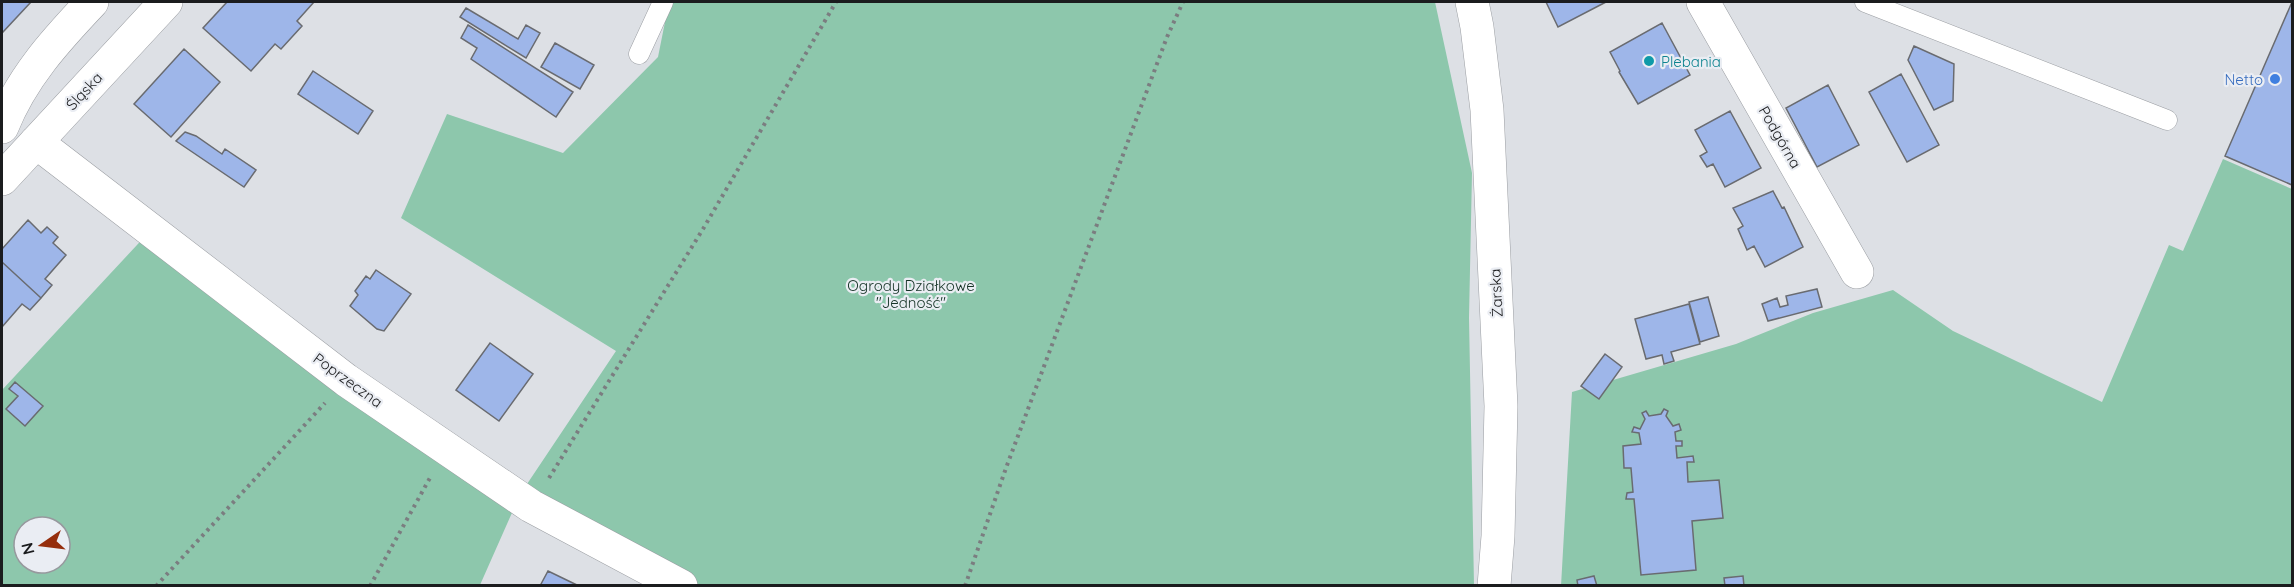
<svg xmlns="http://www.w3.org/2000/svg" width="2294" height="587" font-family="Quicksand,sans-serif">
<rect width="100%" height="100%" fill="#dde0e5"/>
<path fill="#8dc7ac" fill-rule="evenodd" d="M669,2H1435L1472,173L1469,318L1474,585H686L519,497L480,585H2V390L150,231L519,496L616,351L401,218L447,114L563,153L658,57ZM24,527H60V563H24Z
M2223,159L2292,189V585L1561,586L1572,392L1736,344L1813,313L1893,290L1953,331L2102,402L2169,245L2183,251Z"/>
<path fill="#9eb6e9" stroke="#696b70" stroke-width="1.5" d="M2,2H31L2,33Z
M227,2H314L297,21L302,26L281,49L275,44L251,71L203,28Z
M1546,2H1606L1558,27Z
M2292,2V185L2225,156Z
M466,8L518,39L526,25L540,33L526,58L460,17Z
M1662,23L1690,75L1638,104L1619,72L1620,71L1610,52Z
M468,25L573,92L556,117L471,59L477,48L461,38Z
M555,43L594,65L580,89L541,67Z
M1914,46L1954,64L1953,101L1934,110L1908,60Z
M184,49L220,82L171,137L134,104Z
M313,71L373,111L358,134L298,94Z
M1901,74L1939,145L1907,162L1869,92Z
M1828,85L1859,145L1817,167L1786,108Z
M1730,111L1761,168L1725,187L1713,164L1707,167L1700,156L1707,152L1695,130Z
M185,132L196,136L222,154L225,149L256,170L244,187L176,141Z
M1773,191L1782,208L1784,207L1803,247L1765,267L1754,246L1747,250L1738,229L1743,226L1733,208Z
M28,220L41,233L47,227L58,237L53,243L66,255L45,279L52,285L41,298L2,262V249Z
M2,262L41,298L30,310L22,304L2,327Z
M376,270L411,294L384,331L377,329L350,306L358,295L355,291L366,276L370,279Z
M1817,289L1822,307L1768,321L1762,304L1777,298L1780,307L1788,305L1786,296Z
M1708,297L1719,336L1700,342L1689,302Z
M1689,304L1700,344L1671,352L1674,361L1664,364L1662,355L1646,359L1635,319Z
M490,343L533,374L499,421L456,390Z
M1605,354L1622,367L1599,399L1581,386Z
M15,382L43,406L25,426L6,409L18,396L9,389Z
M1664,409L1668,411L1666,416L1673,426L1679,424L1681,430L1675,432L1676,441H1682V446H1676L1677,458L1693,456L1694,462H1687L1688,482L1719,480L1723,518L1692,521L1696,570L1641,575L1634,499H1626L1627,493L1633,492L1631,468H1624L1623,446L1641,444L1639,433L1632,432L1634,427L1640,429L1645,419L1642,413L1646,411L1649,416L1661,414Z
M548,571L579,586H540Z
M1594,576L1597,586H1578L1577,580Z
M1743,576L1744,586H1725L1724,578Z"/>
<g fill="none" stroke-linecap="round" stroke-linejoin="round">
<g stroke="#9a9da2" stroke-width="21">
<path id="service" d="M1865,2L2167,120
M639,54L663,2"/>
</g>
<g stroke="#9a9da2" stroke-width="34">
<path id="minor" d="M1703,2L1857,272
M2,127C22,77 56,40 92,2
M36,142L346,380L531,506L681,586
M2,179L166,2"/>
</g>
<g stroke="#9a9da2" stroke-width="34">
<path id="tertiary" d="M1472,2L1477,27L1487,110L1501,406L1498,536L1494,586"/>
</g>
<path stroke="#7b7d80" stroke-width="4" stroke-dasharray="3 4.5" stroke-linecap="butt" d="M549,478L703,229L836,2
M156,586L325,403
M370,586L431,476
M965,586L1006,468L1167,37L1183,2"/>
<use href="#service" stroke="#fff" stroke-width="20"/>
<use href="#minor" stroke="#fff" stroke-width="33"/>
<use href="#tertiary" stroke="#fff" stroke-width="33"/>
</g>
<circle fill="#0f9aa8" stroke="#eaedf3" stroke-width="2" cx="1649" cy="61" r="6"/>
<circle fill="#3f7fe0" stroke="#eaedf3" stroke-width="2" cx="2275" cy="79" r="6"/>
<g text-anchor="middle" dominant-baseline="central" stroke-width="4.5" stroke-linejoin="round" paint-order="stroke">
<g font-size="15" fill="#0d838f" stroke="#eaedf3" text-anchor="start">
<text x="1661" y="61">Plebania</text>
</g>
<g font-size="15" fill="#366cbe" stroke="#eaedf3" text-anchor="end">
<text x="2263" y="79">Netto</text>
</g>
<g font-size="15" fill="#1b1c1e" stroke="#eaedf3">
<text transform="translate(84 91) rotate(-47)">Śląska</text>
<text transform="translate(1780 137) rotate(60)">Podgórna</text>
<text transform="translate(1496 293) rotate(-93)">Żarska</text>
<text transform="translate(348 380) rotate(36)">Poprzeczna</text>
</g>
<g font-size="15" fill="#143225" stroke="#eaedf3">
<text x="911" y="285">Ogrody Działkowe<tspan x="911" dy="17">"Jedność"</tspan></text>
</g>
</g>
<rect width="2294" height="587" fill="none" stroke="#1b1c1e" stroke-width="6"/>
<g transform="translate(42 545) rotate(256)"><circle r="28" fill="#eaedf3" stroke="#97999e" stroke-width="1.5"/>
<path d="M0-4.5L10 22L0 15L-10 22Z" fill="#952e0c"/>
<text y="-9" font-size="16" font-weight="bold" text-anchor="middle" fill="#1b1c1e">N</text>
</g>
</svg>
